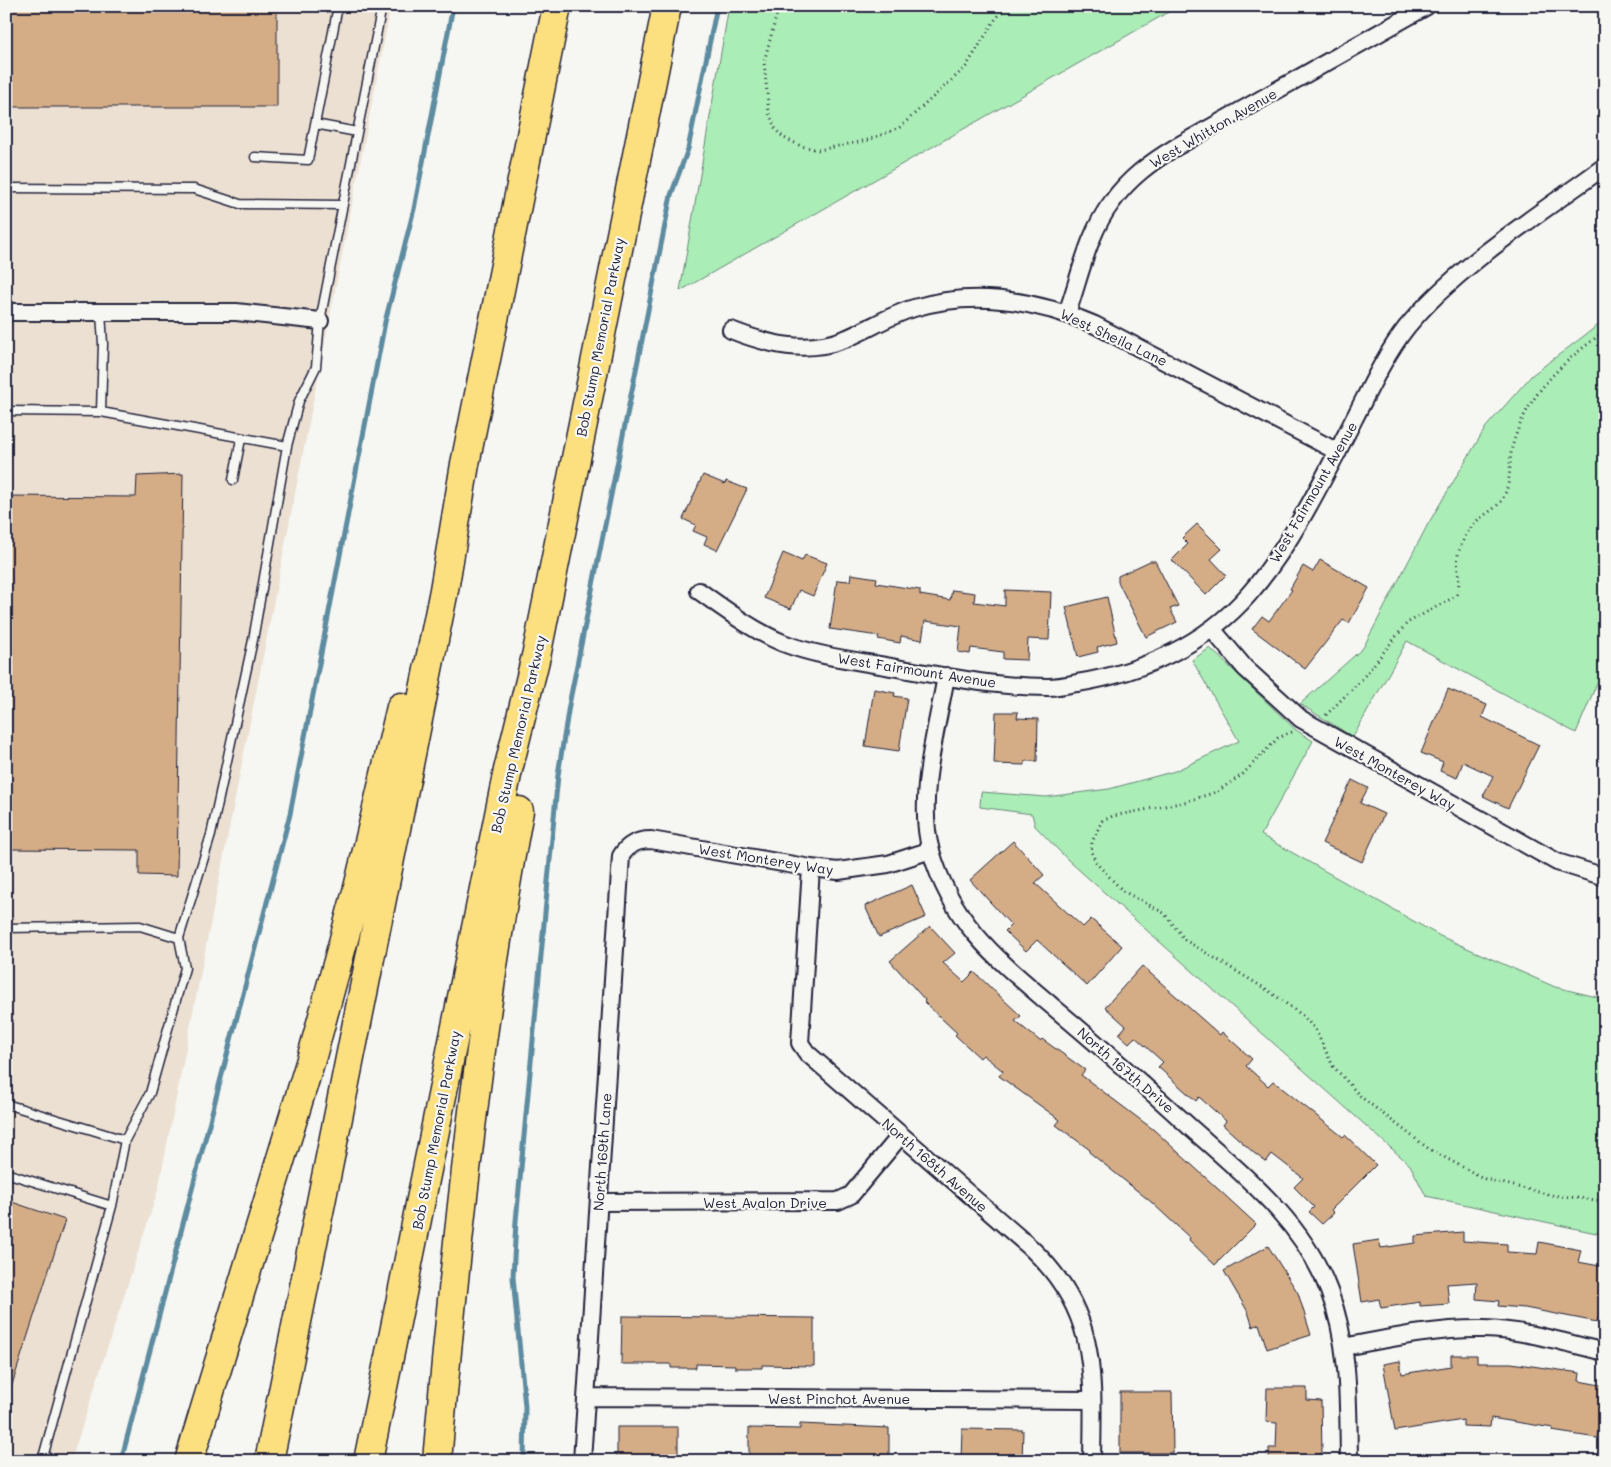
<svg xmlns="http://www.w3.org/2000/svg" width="1611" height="1467" font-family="Mali,sans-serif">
<rect width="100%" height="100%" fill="#f6f6f2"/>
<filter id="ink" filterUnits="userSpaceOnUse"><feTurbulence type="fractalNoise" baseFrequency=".02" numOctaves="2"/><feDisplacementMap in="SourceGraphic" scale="10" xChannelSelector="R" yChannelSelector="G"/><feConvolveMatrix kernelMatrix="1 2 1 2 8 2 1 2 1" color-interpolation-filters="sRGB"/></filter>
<g filter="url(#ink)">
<path fill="#ece0d2" d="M6,6H391L158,1190L71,1461H6Z"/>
<path fill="#abedb6" stroke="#668878" d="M729,6H1179L680,291Z
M1605,320V664L1576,733L1407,641L1353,737L1300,704L1363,648L1428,524L1486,427L1532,375Z
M1210,648L1296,730L1313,741L1261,835L1440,936L1555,987L1605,999V1235L1426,1196L1410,1165L1069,861L1035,826L1032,814L980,807L981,792L1046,797L1109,789L1175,771L1239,741L1192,660Z"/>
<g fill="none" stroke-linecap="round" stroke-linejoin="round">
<path stroke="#5d8ba0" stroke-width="5" d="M121,1461L290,814L385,322L414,209L453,6
M524,1461L525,1407L513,1277L516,1221L558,775L569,705L671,195L688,149L717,6"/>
</g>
<path fill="#d4ad86" stroke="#22223b" d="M6,6H277V107H6Z
M183,474L177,876L139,875V850L6,849V496L136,497L137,476Z
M703,475L725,484L726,481L747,489L717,550L704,544L707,537L693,531L696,525L683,519Z
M1197,524L1222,549L1211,559L1226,575L1206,595L1172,560L1188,544L1182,538Z
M783,553L802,561L805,555L827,563L813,596L799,590L791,609L764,598Z
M1320,560L1369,588L1349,623L1343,620L1305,669L1252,629L1262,616L1269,621L1292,590L1290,589L1303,566L1313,572Z
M1150,561H1155L1178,606L1170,609L1177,622L1146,637L1118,582V576Z
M851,574L877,578L876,583L920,590V595L950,600L952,590L975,593L974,602L1005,606V590L1051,592L1049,640L1028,639L1027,660L1003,659V652L971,648L970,654L958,652L961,626L925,621L922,640L901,636L900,643L878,639L879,636L830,629L837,580L850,581Z
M1107,597L1117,642L1097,647L1098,652L1078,657L1066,607Z
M874,689L895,693L894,696L907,698L899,751L865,746Z
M1448,689L1487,705L1482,717L1539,745L1508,808L1483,796L1493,776L1463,762L1457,778L1440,771L1443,762L1421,753Z
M996,712H1018L1017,718L1038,719L1037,761H1025V765L994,764Z
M1352,780L1368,788L1360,803L1384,814L1362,862L1322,843Z
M1013,841L1044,875L1035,883L1083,927L1091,919L1122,946L1087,986L1037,940L1026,951L1005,931L1011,925L970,880Z
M912,885L926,917L879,937L865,906Z
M930,926L955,953L943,963L964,982L974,972L1021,1016L1015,1021L1040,1041L1042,1039L1085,1070L1081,1075L1154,1130L1256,1224L1215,1265L1189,1240L1190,1238L1150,1201L1089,1152L1090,1150L1056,1125L1060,1120L999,1076L1003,1071L983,1055L980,1058L955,1035L957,1033L924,1002L925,1000L890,961Z
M1142,966L1220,1035L1222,1032L1252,1059L1246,1066L1268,1086L1273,1081L1343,1137L1345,1135L1376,1165L1331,1210L1334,1213L1322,1224L1309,1212L1314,1207L1294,1187L1303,1178L1272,1154L1266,1162L1254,1153L1223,1125L1226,1121L1199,1097L1196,1101L1158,1067L1163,1062L1135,1037L1129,1043L1119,1034L1126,1026L1105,1007Z
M6,1200L65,1220L9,1394H6Z
M1463,1232V1241L1507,1244V1252L1537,1254L1539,1242L1581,1250L1578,1262L1605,1267V1319L1598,1317L1597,1322L1525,1308L1498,1306L1499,1301L1476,1299L1477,1282L1447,1284L1449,1304L1420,1306V1302L1381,1308L1379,1299L1362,1302L1353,1244L1379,1240L1381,1248L1415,1243V1236Z
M1268,1246L1298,1293L1311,1335L1267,1349L1259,1324L1253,1327L1248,1312L1224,1271Z
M622,1316L814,1318V1366L762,1365V1368H735V1365L696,1364V1368H671V1364H621Z
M1451,1355H1477V1363H1511L1580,1373L1579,1381L1605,1386L1597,1438L1552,1431L1553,1428L1491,1418L1490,1427L1463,1426V1420L1395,1431L1383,1364L1400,1361L1402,1374L1451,1366Z
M1267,1388H1307V1400L1321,1401L1322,1454H1314V1461H1269V1448H1276L1277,1423L1266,1422Z
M1120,1392H1172L1173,1453H1120Z
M800,1424L889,1428V1461H749V1428L800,1429Z
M617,1427H678V1461H617Z
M962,1429L1023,1430L1022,1461H961Z"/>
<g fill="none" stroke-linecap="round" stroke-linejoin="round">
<g stroke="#22223b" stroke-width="11">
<path id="service" d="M315,124L357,132
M255,157L308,160L338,6
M6,188L194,189L240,204L343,205
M6,411L101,412L103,344L101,312
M101,412L287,446
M233,480L241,439
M6,928L140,926L179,938
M6,1104L125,1140L112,1206L42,1461
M125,1140L150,1093L185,968L179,938L211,835L253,640L287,446L299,401L316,367L320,321L382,6
M6,1173L112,1206"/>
</g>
<g stroke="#22223b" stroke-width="20">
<path id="minor" d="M6,312H236L320,321
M1067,313C1080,277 1088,233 1112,202C1129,178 1151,162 1176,147L1427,6
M731,330C769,345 806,354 845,339C869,329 890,315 914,308C976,289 1038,301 1095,325L1338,452
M699,591C726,610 752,630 783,643C819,657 860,661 897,668C947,677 997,687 1048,687C1057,687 1067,685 1077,683C1141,673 1206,644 1249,594C1291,546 1325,476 1354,419C1370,388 1385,355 1406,328C1456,266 1540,214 1605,166
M1212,629L1245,668L1301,719L1557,862L1605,877
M946,676C937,730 916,798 931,851C952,924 997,959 1052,1006C1100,1046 1146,1087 1192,1129C1245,1176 1304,1223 1329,1291C1350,1345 1348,1404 1349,1461
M811,868L800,1043L807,1053L1031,1248C1099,1312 1093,1375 1092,1461
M599,1202L838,1201L851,1195L901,1135
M1344,1347C1391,1338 1437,1328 1484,1329C1525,1330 1566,1343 1605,1352
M587,1397L1092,1400
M582,1461L621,856C628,844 638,840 651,840L811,868L838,871L888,864L931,850"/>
</g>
<g stroke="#22223b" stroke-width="31">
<path id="motorway" d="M189,1461L312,1056L359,884L401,707
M269,1461L444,590L465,464L557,6
M368,1461L508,770L537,652L667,6
M437,1461C456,1243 479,1026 519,811"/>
</g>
<path stroke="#22223b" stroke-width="3" stroke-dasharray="1 4" stroke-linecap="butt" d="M779,6L764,62L769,113L776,130L784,138L801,146L819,150L868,140L899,128L966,67L994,21L1007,6
M1326,715L1362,679L1407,623L1456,596C1463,581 1454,566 1459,551C1463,539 1470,527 1479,519C1488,512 1499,507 1504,496C1512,481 1508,460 1513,444C1528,392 1563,362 1605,331
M1292,732L1278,738L1242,775L1216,792L1185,802L1113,816L1102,821L1092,842L1091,851L1097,864L1123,891L1164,913L1185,940L1269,991L1303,1016L1315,1029L1333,1066L1361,1097L1429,1149L1485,1179L1551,1195L1605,1201"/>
<use href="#service" stroke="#f6f6f2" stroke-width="8"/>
<use href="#minor" stroke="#f6f6f2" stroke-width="16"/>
<use href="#motorway" stroke="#fce080" stroke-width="28"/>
</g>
</g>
<g text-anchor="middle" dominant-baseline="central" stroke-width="4.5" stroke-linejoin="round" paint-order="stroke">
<g font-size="14" fill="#22223b" stroke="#f6f6f2">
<text transform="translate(1213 128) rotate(-30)">West Whitton Avenue</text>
<text transform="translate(600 337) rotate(-79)">Bob Stump Memorial Parkway</text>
<text transform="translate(1114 337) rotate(25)">West Sheila Lane</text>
<text transform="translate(1313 492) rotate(-60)">West Fairmount Avenue</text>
<text transform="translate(917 670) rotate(9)">West Fairmount Avenue</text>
<text transform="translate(518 734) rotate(-77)">Bob Stump Memorial Parkway</text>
<text transform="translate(1395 773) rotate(29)">West Monterey Way</text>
<text transform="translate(766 859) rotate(9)">West Monterey Way</text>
<text transform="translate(1126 1070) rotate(41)">North 167th Drive</text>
<text transform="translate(436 1130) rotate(-79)">Bob Stump Memorial Parkway</text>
<text transform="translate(602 1152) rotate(-86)">North 169th Lane</text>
<text transform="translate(935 1165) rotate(41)">North 168th Avenue</text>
<text x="765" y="1202">West Avalon Drive</text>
<text x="839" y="1398">West Pinchot Avenue</text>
</g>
</g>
<rect width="1611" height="1467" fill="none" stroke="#f6f6f2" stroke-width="25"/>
<rect x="12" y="12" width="1586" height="1442" fill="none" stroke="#22223b" stroke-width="2" filter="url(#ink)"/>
</svg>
